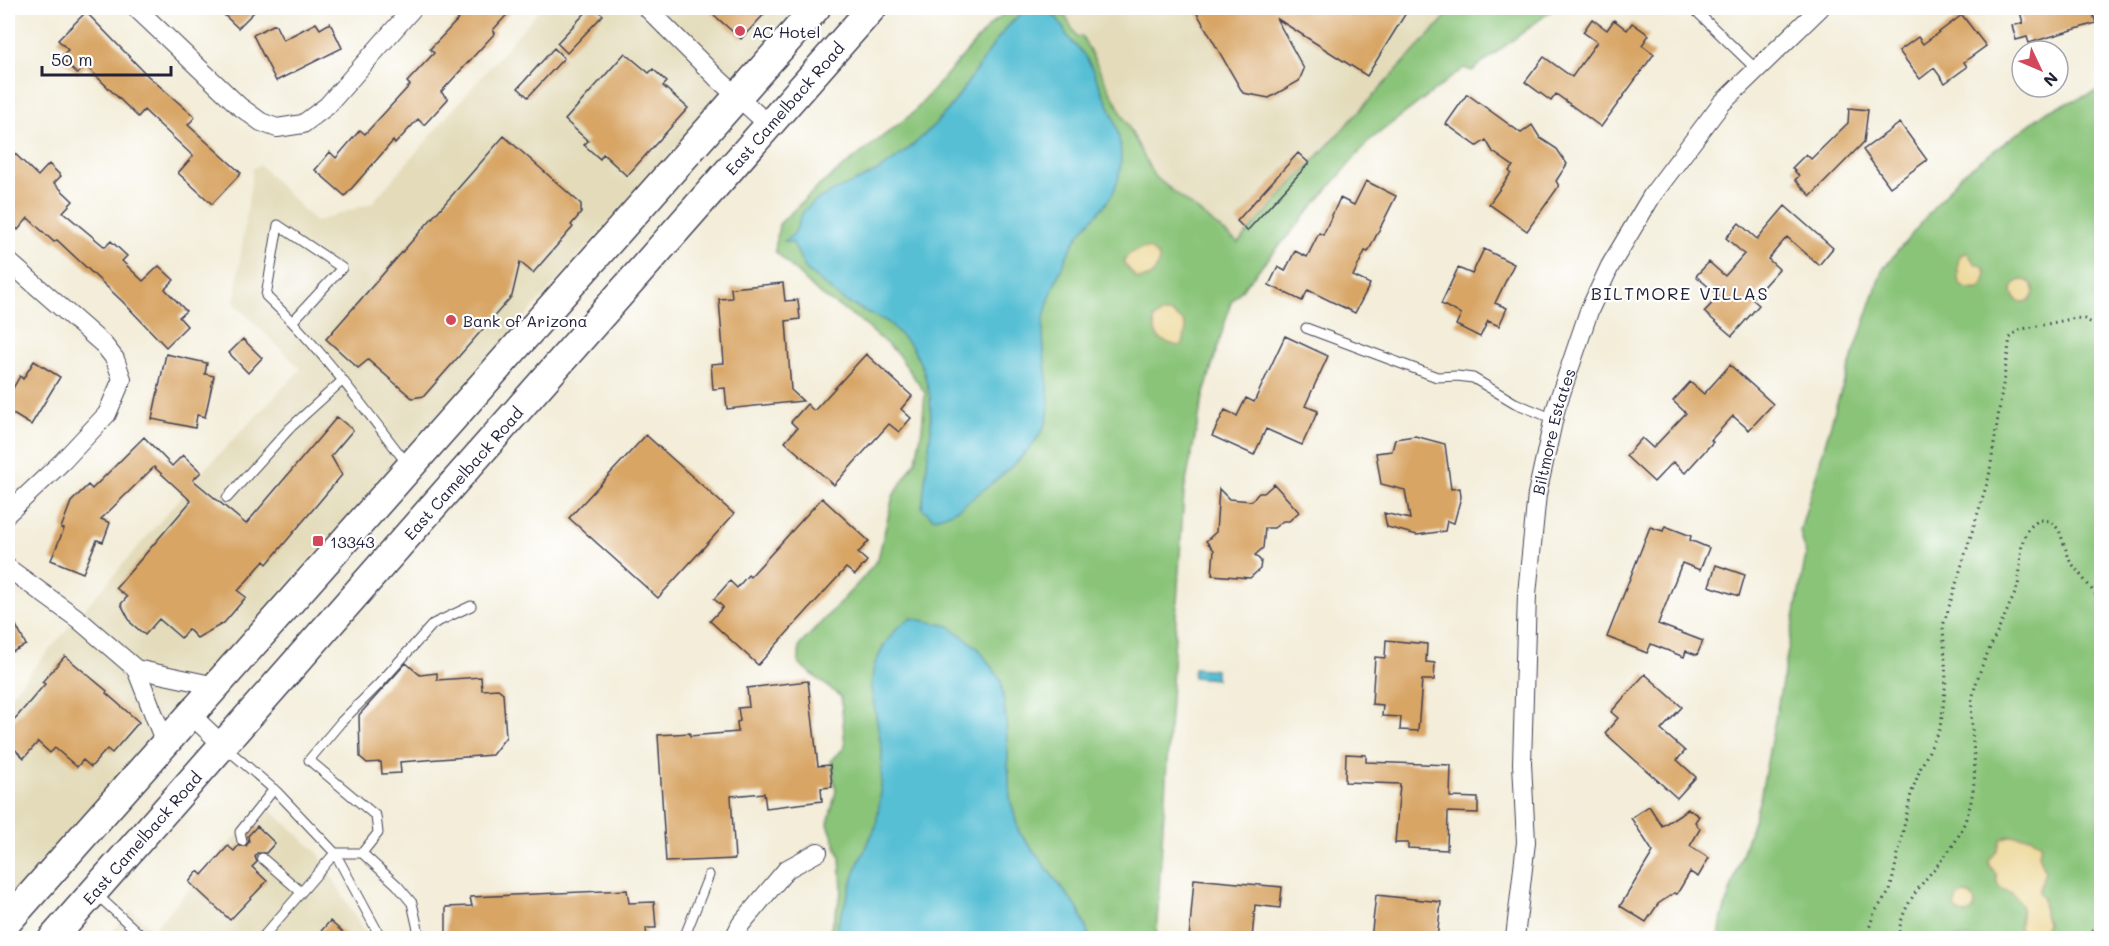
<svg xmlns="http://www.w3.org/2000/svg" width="2109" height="946" font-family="Mali,sans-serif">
<rect width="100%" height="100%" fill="#fff"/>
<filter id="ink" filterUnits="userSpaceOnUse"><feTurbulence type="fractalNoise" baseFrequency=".0167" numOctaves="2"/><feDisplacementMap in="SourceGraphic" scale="12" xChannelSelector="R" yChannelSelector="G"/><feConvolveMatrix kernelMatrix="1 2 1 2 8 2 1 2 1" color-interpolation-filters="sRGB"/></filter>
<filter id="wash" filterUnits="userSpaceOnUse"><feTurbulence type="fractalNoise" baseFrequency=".008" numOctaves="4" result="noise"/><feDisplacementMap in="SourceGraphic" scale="24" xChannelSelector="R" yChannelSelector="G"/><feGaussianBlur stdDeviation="1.35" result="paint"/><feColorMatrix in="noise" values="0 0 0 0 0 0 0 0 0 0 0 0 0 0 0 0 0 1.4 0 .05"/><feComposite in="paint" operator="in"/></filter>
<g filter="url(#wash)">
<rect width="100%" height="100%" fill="#f3edd9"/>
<path fill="#e3dbba" d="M541,8H799L8,900V698L205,469L301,369L234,303L253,168L260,165L315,222L372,203Z
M1058,8H1454L1238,243L1154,176L1082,36L1078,38L1062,10Z
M265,805L318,853L368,938H106L131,910L152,930Z"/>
<path fill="#8ac479" stroke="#56735a" stroke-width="1.5" d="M1011,8H1058L1062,10L1077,37L1082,36L1154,176L1238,243L1454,8H1551V11L1472,71L1464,68L1370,140L1231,302L1203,397L1184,492L1156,938H828L842,891L840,857L828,824L836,791L831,761L845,747L841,697L799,664V646L862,579L878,559L893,496L916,460L922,429L925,393L897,353L858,319L818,293L775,251L779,224L820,185L913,113L989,26Z
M2101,90V938H1719L1722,917L1760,799L1806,555L1800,531L1836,406L1882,270L1961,175L2049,110Z"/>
<path fill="#eeda9e" stroke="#887e6c" stroke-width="1.5" d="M1142,248L1150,249L1159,257C1159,271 1149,281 1136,278L1124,263C1125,254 1134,251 1142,248Z
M1968,253L1974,263L1983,266L1986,274L1985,282L1979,289C1966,291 1957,287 1958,274C1958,265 1956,261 1962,254Z
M2012 291a11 11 0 1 1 22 0a11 11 0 1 1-22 0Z
M1162,313H1171L1184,322L1186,330L1183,344L1178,346C1159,341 1153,338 1154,318Z
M2009,836L2032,837L2041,844L2039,855L2045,870L2039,892L2043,899L2044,914L2047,924L2044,929L2036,931L2031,936H2025L2019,930L2022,908L2020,903L2012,893L2000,888L1997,882L1996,874L1989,865V860L1997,851L2001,839Z
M1955 904a10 10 0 1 1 20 0a10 10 0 1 1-20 0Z"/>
<path fill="#57bfd4" stroke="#3c7088" stroke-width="1.5" d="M1030,9C1068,11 1056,29 1076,46C1089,57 1096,78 1103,93C1120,127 1131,167 1108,201C1099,213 1087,223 1078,236C1067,253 1053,286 1047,306C1041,324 1043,342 1045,361C1046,378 1051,398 1048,415C1043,442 1008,471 987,487C970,499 954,516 933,518L922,508L931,429L930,396L923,369L912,347L888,322L844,301L806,270L793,243L784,241C787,239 792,237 794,233C800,225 798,215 806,209C823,192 849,186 870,175C900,159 925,136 947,111C969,86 1002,20 1030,9Z
M911,618L949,626L978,648L1001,680L1006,720L1010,798L1019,832L1079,910L1090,938H841L837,927L858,864L876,826L881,792L882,750L871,688L874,666L884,645L897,628Z
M1194,668L1216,670V679L1193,677Z"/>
<g id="blocks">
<path fill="#d8a565" d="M217,8H258L238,28Z
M469,8H513L493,30L495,33L441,92L448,99L424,125L418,119L395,144L393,141L345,196L315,170L330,152L336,158L360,130L365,134L410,85L407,82L434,53L430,49Z
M590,8H595L603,15L567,53L557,43Z
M706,8H770L741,39Z
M1194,8H1409L1367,76L1276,18L1304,69L1299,81L1269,98L1243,93Z
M2019,8H2091L2096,23L2029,43L2027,37L2016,40L2012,26L2023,23Z
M86,12L148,76L195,117L188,125L241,173L212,204L178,173L193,156L144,110L138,117L86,66L77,74L60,57L68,50L58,40Z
M1962,15L1986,46L1964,62L1967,67L1945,83L1934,68L1920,79L1899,51L1918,37L1923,44Z
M1592,19L1607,30L1614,20L1627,30L1632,23L1649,35L1642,45L1654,54L1601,127L1556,94L1551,101L1525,82L1544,57L1572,77L1597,42L1583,32Z
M316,23L320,29L330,23L342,48L276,81L253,35L275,24L283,40Z
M554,48L564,58L528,97L518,88Z
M625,53L649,73L653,69L667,82L663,86L688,108L627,176L603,154L600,159L584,145L588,141L565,120Z
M1467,94L1521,133L1532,125L1540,138L1557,149L1567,164L1556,181L1559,186L1527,231L1489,204L1511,173L1509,171L1513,166L1493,152L1486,140L1477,146L1446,124Z
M1849,108L1868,110L1864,142L1811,196L1795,180L1799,176L1792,168L1806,154L1811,159L1848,123Z
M1900,123L1927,160L1890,187L1863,150Z
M504,136L581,204V213L571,225L573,227L533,273L520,262L512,296L424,396L412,398L368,360L358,368L326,339Z
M8,147L38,176L49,164L61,176L54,183L73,201L63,212L105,247L111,241L127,256L122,261L143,281L159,266L174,280L165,289L186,311L179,317L187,326L166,347L123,302L57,240L54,242L28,218L18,230L8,220Z
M1298,153L1309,163L1247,231L1237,221Z
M1366,181L1396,196L1368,252L1365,251L1353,276L1370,284L1355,313L1308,290L1302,301L1269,285L1278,267L1285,271L1295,251L1307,257L1319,233L1323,235L1340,198L1354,205Z
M1785,206L1833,248L1819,265L1787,237L1768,259L1779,269L1752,299L1759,305L1732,336L1704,312L1719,296L1696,276L1709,262L1725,276L1744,254L1726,238L1739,223L1757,239Z
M1484,249L1514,264L1495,303L1507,308L1499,326L1488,321L1480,337L1456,325L1461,314L1441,304L1458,268L1472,274Z
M783,283L785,301L798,300L800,319L786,321L791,390L803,401L727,409L725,388L713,389L711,364L724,363L719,299L732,298L731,288Z
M1285,336L1328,356L1305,406L1318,411L1302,445L1266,429L1254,455L1212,436L1225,410L1237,416L1246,398L1254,402Z
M243,339L262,358L248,373L229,353Z
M166,354L207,363L205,374L214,376L205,417L197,415L195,428L152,419Z
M866,354L912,396L901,409L911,418L899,432L889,424L834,485L785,442L797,428L791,422L807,404L814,411Z
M34,361L60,377L31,425L8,411V397L20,376L23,379Z
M1730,365L1773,404L1749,430L1733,416L1711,440L1713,442L1685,473L1673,462L1654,482L1626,456L1642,438L1653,448L1686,413L1673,401L1690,382L1704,394Z
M337,417L353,430L331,456L342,475L267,564L264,561L238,591L246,597L224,623L197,638L188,629L181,638L159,619L145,635L131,623L121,604L127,597L116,588L191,501L154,467L101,519L110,523L103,542L97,540L83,573L51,560L64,529L61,528L71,502L88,485L92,489L144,437L172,466L183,455L201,472L193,480L246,524Z
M646,435L734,514L658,598L569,518Z
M1415,436L1445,444L1451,489L1460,488L1461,497L1454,523L1447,521L1445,531L1417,535L1387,527L1384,513L1410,519L1405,490L1381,484L1376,453L1392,451L1395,439Z
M1274,484L1299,512L1289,521H1283L1274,528H1265L1263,548L1255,555L1261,561L1260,569L1250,578L1212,575L1214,550L1206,541L1216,532L1219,489L1229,499L1251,501L1259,493H1264Z
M822,498L869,541L858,553L867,561L855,575L846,568L758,665L710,621L723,607L714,599L730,581L737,588L748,575L750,577Z
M1665,526L1691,536L1690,540L1709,548L1700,570L1682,563L1658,624L1703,641L1697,655L1686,651L1684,657L1651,644L1647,653L1607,637L1650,527L1663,531Z
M1716,565L1745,575L1739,596L1709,586Z
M8,610L26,645L8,654Z
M1386,640L1427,644L1426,662L1435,663L1434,680H1422L1418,731L1400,730L1401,717L1382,716L1383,705L1372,704L1375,657L1385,658Z
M65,656L107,691L106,693L139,722L112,753L107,749L91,767L83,760L77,767L55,748L50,753L38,742L24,758L8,743V727L45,684L42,682Z
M406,663L420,675L437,673V680L481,677L482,690L498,689L503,693L506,737L492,755L400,762L401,773L382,774L381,762L367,763L360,757L359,715Z
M1645,674L1682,707L1661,730L1685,751L1677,760L1696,777L1677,798L1605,733L1618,718L1611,712Z
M808,681L818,766L830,765L832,787L821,788L822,801L766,808L764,793L731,796L735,859L666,862L658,735L690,733V736L738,732L737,722L740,721L738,708L749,707L747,688Z
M1346,754L1366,755V762L1451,765L1450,797L1478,798V813L1448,812L1447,850L1408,848V843H1395L1400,784L1345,782Z
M1649,806L1662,826L1688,809L1699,816L1695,822L1700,829L1690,846L1709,858L1698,877L1690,872L1677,894L1674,893L1658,904L1646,922L1620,906L1653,852L1631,818Z
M257,826L275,843L266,853H257L255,857L257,862L252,867L267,881L230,920L189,882L198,871L202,875L228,846L234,851L238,846H246L249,842L248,836Z
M1194,879L1282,887L1280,908L1255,905L1252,939H1189Z
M627,890L629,903L654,902L656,928H646L647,939H456L446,937V907L472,906L470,897Z
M1376,895L1441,902L1437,939H1371Z
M330,921L350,939H314Z"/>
</g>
</g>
<g filter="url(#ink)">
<use href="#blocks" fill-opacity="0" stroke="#414053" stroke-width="1.5"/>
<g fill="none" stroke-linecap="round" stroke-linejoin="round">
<g stroke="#414053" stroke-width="11">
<path id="lane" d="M1693,8L1756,69
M293,321L342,268L278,225L266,296C320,346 363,407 408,465
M1306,328L1437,377L1457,376L1473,378L1515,403L1554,419
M227,498L290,428L343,380
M226,748L278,793L335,853L381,938
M242,841L240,832L274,789
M362,853L397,885L412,903L420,938
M262,858L301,892
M96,894L144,938
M262,938L335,853H362L378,833L376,816L309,760L341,722L378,685L433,624L471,606
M684,938L709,875"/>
</g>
<g stroke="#414053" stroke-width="20">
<g id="street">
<path d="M136,8L239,106L261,122L277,128L303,124L327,106L413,8"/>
<path d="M647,8L716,77L769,125"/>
<path d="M8,261L104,345L115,359L122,379L107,414L62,462L8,513"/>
<path d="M8,568L78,619L136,669L216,686"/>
<path d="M136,669L165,743"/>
<path d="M190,714L224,746"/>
<path d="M734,938L741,924L787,869L818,852"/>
<path id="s1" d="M1515,938L1526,842L1522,763L1527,594L1537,494L1556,408L1589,311L1610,266L1653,194L1721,104L1820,8"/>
</g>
</g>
<g stroke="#414053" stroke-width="31">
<g id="primary">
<path d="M8,921L816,8"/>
<path id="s2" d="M53,938L872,8"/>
</g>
</g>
<path stroke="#414053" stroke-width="3" stroke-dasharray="1.5 4.5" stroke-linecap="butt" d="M1866,938L1874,913L1890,891L1911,794L1921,767L1939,731L1942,717L1946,680L1943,626L1989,477L2010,338L2018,330L2076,318L2084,319L2102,328
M1899,938C1899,899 1935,873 1955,842C1966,824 1972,803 1974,782C1977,752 1967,720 1974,691C1981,661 1998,634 2009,606C2012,600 2016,592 2018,585C2023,562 2015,532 2040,520L2051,521L2059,530L2070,561L2102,603
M2083,938L2091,931L2102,926"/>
<use href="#lane" stroke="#fff" stroke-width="9"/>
<use href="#street" stroke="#fff" stroke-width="18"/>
<use href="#primary" stroke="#fff" stroke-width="28"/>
</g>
</g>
<g fill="#d1495b" stroke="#fff" stroke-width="2">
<circle cx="740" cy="31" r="6"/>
<circle cx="451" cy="320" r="6"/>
<rect x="312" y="535" width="12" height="12" rx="3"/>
</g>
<g text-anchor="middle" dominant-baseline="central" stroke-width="4.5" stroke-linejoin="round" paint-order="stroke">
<g font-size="16" fill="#22223b" stroke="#fff" text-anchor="start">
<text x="752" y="31">AC Hotel</text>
<text x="463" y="320">Bank of Arizona</text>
<text x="330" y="541">13343</text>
</g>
<g font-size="16" fill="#22223b" stroke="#fff">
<text stroke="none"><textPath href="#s2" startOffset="1106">East Camelback Road</textPath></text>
<text stroke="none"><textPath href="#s1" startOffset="510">Biltmore Estates</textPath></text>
<text stroke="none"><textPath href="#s2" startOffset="620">East Camelback Road</textPath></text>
<text stroke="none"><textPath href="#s2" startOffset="134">East Camelback Road</textPath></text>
</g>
<g font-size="18" letter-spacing="1.5" fill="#22223b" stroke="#fff">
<text x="1680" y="293">BILTMORE VILLAS</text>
</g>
</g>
<rect width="2109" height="946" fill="none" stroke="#fff" stroke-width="30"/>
<g transform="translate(2040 69) rotate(134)"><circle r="28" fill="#ffffff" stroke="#a7a7b1" stroke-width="1.5"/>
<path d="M0-4.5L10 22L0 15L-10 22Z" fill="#d1495b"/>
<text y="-9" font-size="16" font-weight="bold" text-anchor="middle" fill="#22223b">N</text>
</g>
<path d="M42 66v9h129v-9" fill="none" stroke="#22223b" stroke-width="3"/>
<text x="51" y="66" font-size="18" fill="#22223b" stroke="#ffffff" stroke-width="4.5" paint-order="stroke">50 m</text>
</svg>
